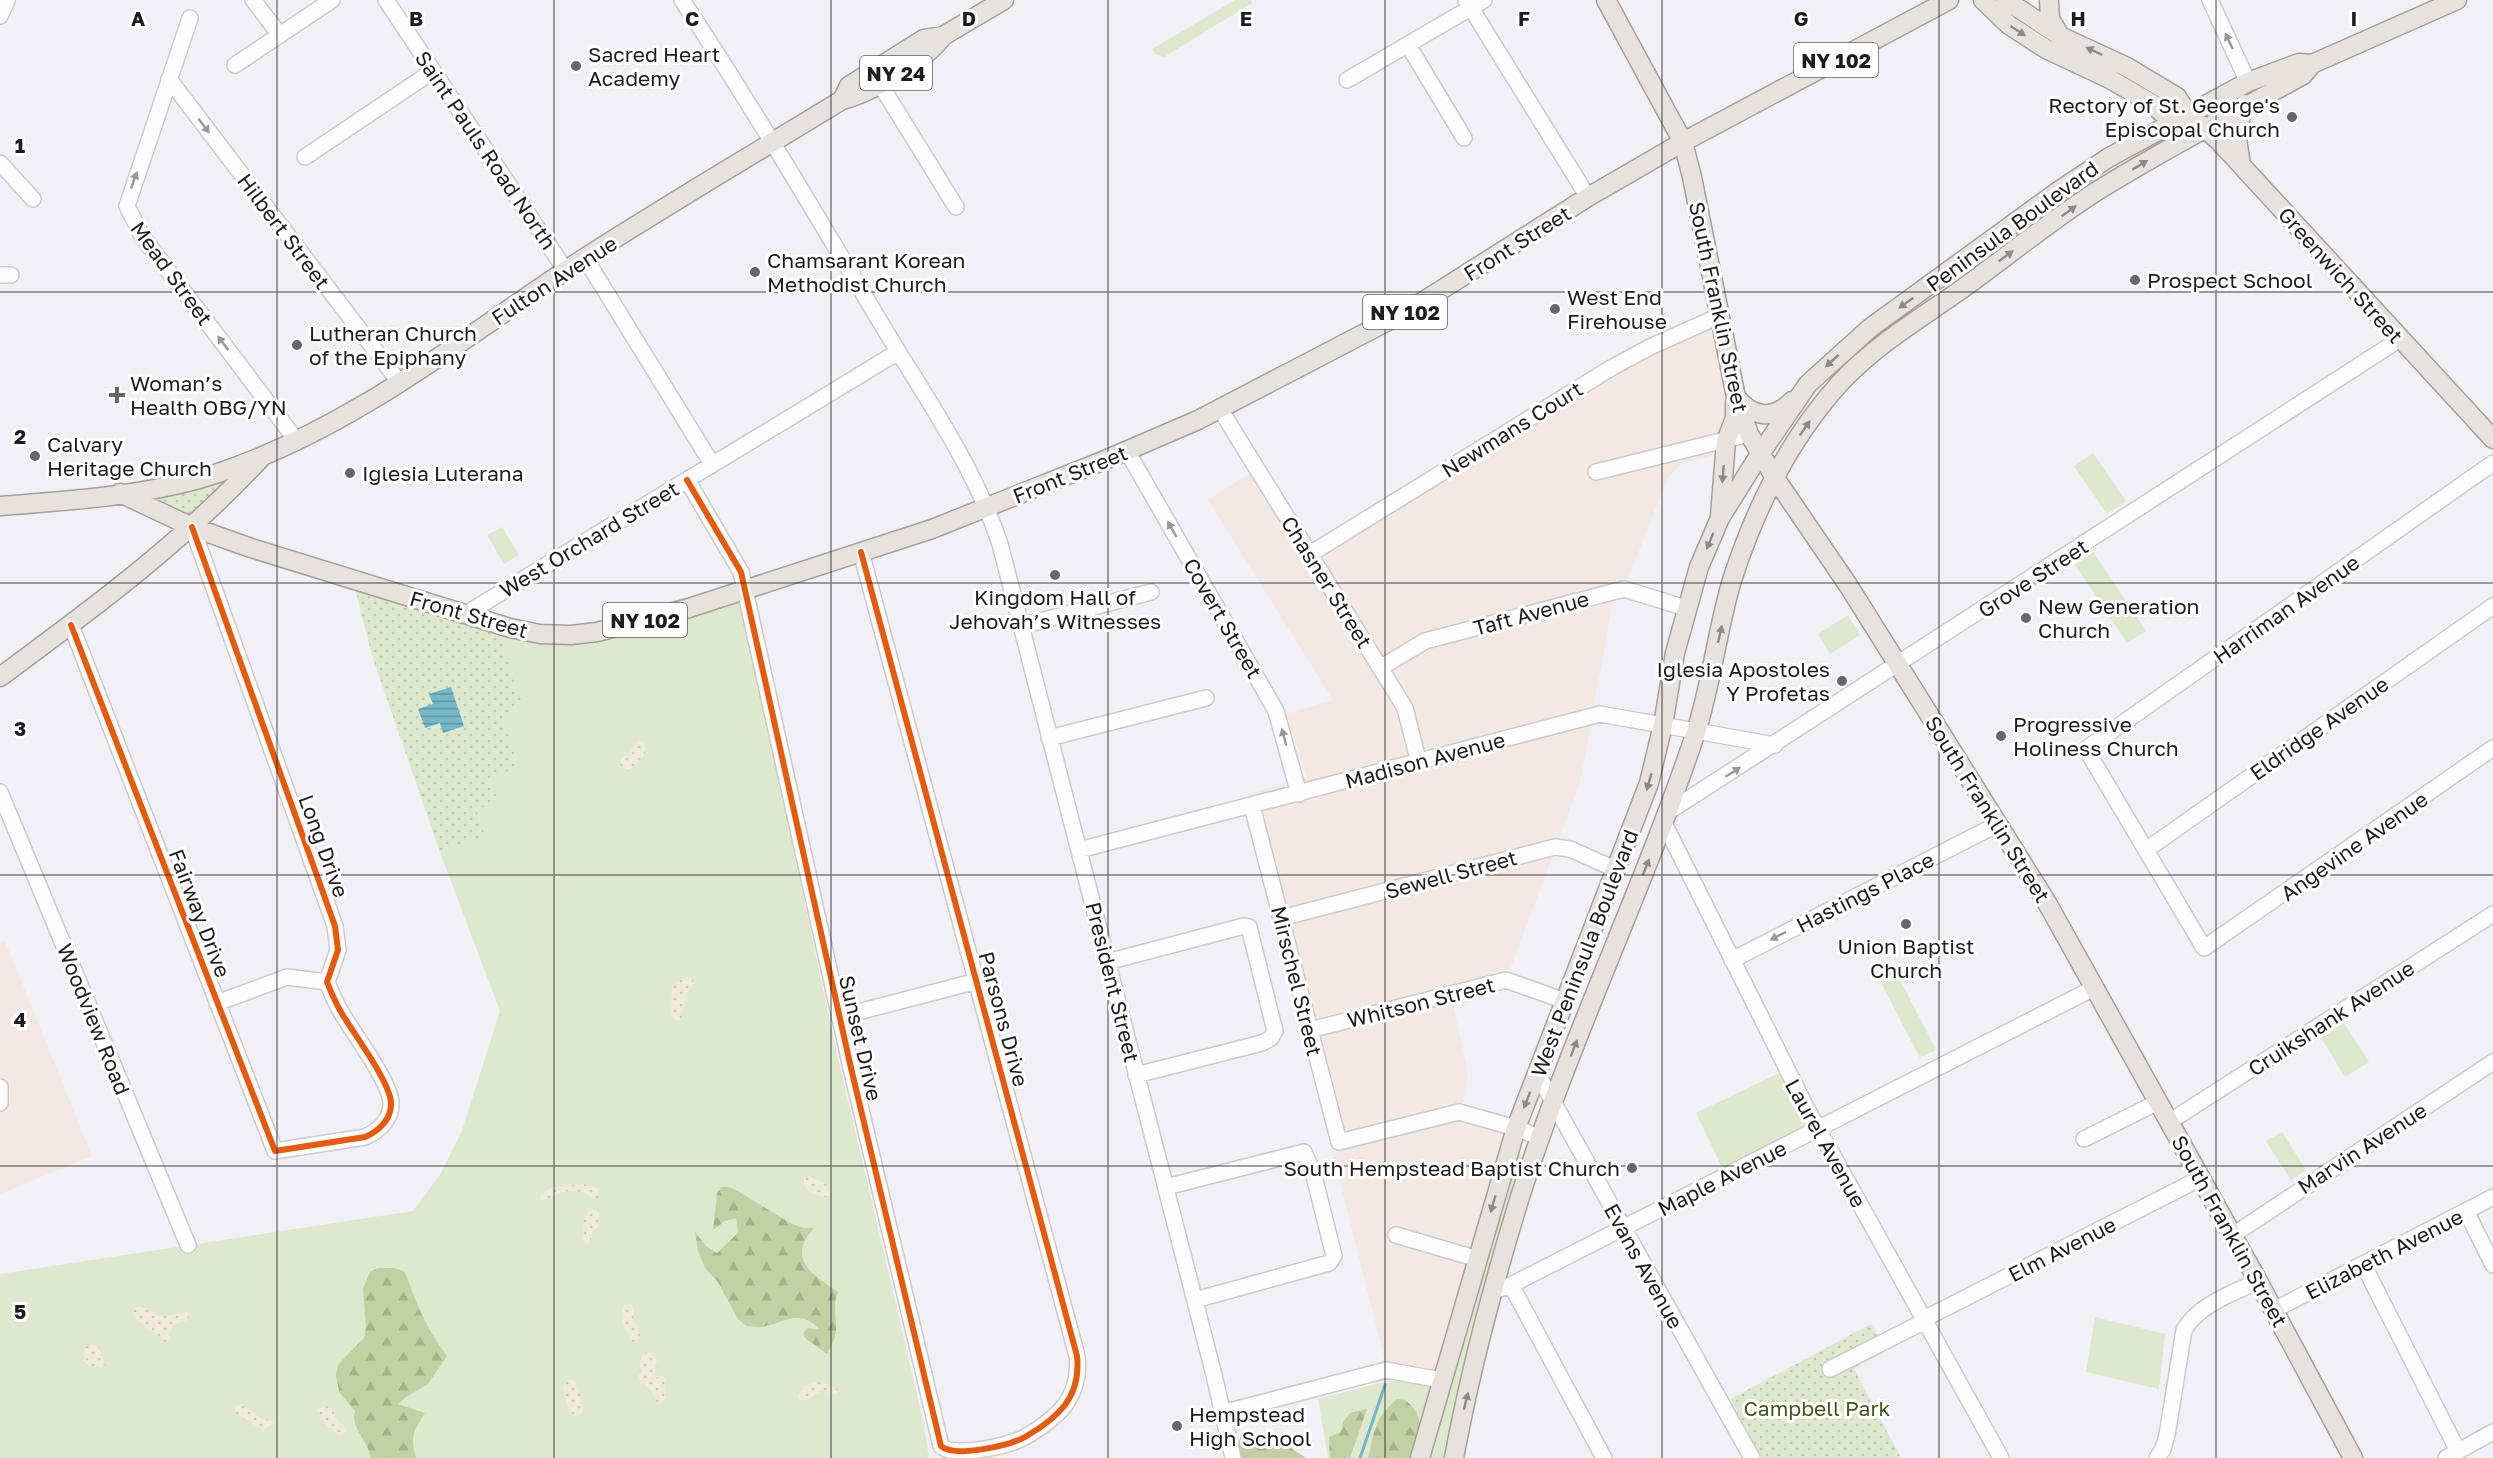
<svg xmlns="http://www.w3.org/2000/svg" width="2493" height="1458" font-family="'Golos Text',sans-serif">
<defs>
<pattern id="forest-firs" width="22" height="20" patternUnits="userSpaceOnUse" patternTransform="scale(1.5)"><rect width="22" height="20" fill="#c2d0a3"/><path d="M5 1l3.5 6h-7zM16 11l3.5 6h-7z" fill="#a6b28c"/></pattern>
<pattern id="sand-dots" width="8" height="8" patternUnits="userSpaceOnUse" patternTransform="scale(1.5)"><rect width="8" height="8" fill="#f0ead8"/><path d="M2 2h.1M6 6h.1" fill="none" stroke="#cdc8b9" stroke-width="1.8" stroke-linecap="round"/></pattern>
<pattern id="park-dots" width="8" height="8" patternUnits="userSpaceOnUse" patternTransform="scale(1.5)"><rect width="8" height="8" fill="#dde8cc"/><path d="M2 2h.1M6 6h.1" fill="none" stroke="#bdc7af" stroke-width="1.8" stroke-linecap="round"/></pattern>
<pattern id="water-rules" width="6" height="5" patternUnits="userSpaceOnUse" patternTransform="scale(1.5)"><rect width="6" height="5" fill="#74b7c9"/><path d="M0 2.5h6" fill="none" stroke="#5f94a3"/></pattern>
</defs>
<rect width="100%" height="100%" fill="#f1f0f6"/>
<path fill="#f3e8e2" d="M1718,318L1733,396L1711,456L1681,464L1668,477L1629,576L1612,606L1580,783L1511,967L1453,1005L1468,1073L1460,1120L1505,1132L1436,1383L1387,1381L1385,1360L1242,797L1307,777L1286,714L1333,700L1208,500L1255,470L1308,556L1617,368Z
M5,941L92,1156L0,1194V943Z"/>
<path fill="#dde8cc" d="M1235,0H1251L1252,3L1164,57L1156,55L1152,49Z
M2093,453L2126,501L2107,514L2074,466Z
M502,527L519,555L504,564L487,535Z
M2093,552L2146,631L2127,643L2075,565Z
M742,594L786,798L785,809L834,1041L923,1420L929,1458H0V1274L413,1211L441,1173L462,1131L500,1011L440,852L485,837L476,808L490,777L501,715L524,707L497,627L535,637Z
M1848,615L1860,635L1830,654L1818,634Z
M1893,966L1936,1050L1920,1058L1877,975Z
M2343,1021L2369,1062L2345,1077L2320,1036Z
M1785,1070L1815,1129L1725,1174L1696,1113Z
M2282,1132L2306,1170L2291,1180L2266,1141Z
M1517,1153L1523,1155L1509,1203L1447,1458H1429Z
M2095,1317L2165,1334L2159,1389L2086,1372Z
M1387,1381L1436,1383L1421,1426L1376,1424L1368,1458H1350L1366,1410L1343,1422L1341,1432L1330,1437V1458H1328L1318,1399Z"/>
<path fill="url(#forest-firs)" d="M721,1187H728L734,1189L792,1224L803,1228H814C786,1258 812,1275 838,1292C832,1306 837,1317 836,1331C835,1340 831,1346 827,1354L805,1338L803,1334L807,1328L819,1329C799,1309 788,1321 766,1326C760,1328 752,1326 746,1326L738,1319L718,1282L705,1268L698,1251L695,1232L706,1246L717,1253L738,1233L736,1218L725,1221L713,1230L717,1193Z
M378,1268H394L405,1272C415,1301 427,1330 447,1356L428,1384L406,1397L398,1404L425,1413C413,1431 410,1437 416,1458H371C368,1441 350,1427 355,1411L339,1392L336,1374L338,1366L346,1356L364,1338L366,1328L363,1289L370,1272Z
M1397,1399L1405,1400C1428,1418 1418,1434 1412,1458H1368C1375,1429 1374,1419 1397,1399Z
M1367,1409L1350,1458H1330L1329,1437L1341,1432L1343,1422L1350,1413Z
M1249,1430L1291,1448L1306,1458H1239C1238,1445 1236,1436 1249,1430Z"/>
<path fill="url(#sand-dots)" d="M638,740L644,742C649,756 638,764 628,771L621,765V759L630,752Z
M684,977H691L694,983L686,994L681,1019L675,1021L671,1014L672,986Z
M808,1176L826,1183L830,1195L824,1197L809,1192L804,1185V1178Z
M584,1184L598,1188V1198L593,1199C579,1185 560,1191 545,1200L540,1199V1195L552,1187Z
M591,1208L600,1213L597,1220L599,1227L593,1231L591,1241L586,1244L582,1240C582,1230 583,1215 591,1208Z
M627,1304L633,1306V1319L640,1332V1339L633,1342L623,1324L622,1308Z
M140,1306L162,1317L185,1312L188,1313L189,1317L186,1321L172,1325L169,1339L166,1342L137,1320L133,1312L135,1308Z
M91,1344L98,1346L105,1364L103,1368L90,1366L83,1361L85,1348Z
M646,1353H652L657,1360L654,1378L662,1376L665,1379V1399L661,1404L657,1403L652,1392L639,1379L641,1357Z
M572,1379L577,1383C579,1392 584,1405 583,1413L576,1417L570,1414L563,1388L565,1382Z
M821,1381L837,1389V1394L821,1391L806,1400H800L797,1397L805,1385Z
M242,1404L260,1418L273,1421V1424L263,1430L235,1413V1406Z
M323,1406L331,1407L335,1417L346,1430L342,1435C333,1435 320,1419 318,1410Z"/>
<path fill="url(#park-dots)" d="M240,471L193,520L142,496Z
M353,581L497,627L524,707L501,715L519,767L490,777L498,802L476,809L485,837L440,852L372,656Z
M1871,1324L1886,1351L1854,1369L1901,1458H1762L1730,1399Z"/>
<path fill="url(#water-rules)" d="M451,687L464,726L443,733L440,723L425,728L418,709L433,704L429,694Z"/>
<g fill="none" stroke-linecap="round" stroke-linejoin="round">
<path stroke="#74b7c9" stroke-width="3" d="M1360,1458L1385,1385"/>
<g stroke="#cbcbcf" stroke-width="18">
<path id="minor" d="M253,0L280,35
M386,0L566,271
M682,0C752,106 817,216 882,325C924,395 974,465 1000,544L1214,1375L1233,1458
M1466,0L1588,197
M2210,0L2248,82
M0,16L7,1
M190,18L127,206L142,236L296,440
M1408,45L1464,138
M235,65L332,0
M169,79L400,383
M1347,80L1484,0
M880,84L956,207
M305,157L433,71
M0,163L33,199
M585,258L712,464
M0,275H11
M1220,409L1405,708L1419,763
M1127,451L1276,711L1299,794
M2493,463L2086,749L2204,948L2493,748
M1596,472L1749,434
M687,480L741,572L851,1068L941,1446C954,1458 1009,1446 1025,1437C1039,1429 1055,1418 1065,1405C1076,1390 1079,1374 1077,1356L861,552
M1310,554L1611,368L1650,347L1719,316
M464,615L898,352
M71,625L275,1151L365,1137C379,1131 392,1119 391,1102C389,1080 353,1033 341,1012C335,1002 331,992 327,982L338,950L335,926L192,527
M1021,626L1151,592
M1380,668L1425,641L1624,589L1686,608
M1049,738L1206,698
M0,792L188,1245
M1252,806L1339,1142L1459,1112L1516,1128L1541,1138
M1665,814L2400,339
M1663,821L1806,1107L2001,1458
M1079,850L1600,714L1775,745
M2146,850L2493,606
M1281,918L1555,847L1570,849L1617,870
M1732,960L1998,824
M1107,962L1244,926L1249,927L1275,1031L1271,1038L1262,1043L1136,1075
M217,1003L287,977L327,982
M839,1017L977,981
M1310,1030L1506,980L1565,1001
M1537,1073L1752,1458
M0,1087V1103
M2169,1122L2493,914
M2084,1139L2158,1102
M1166,1187L1304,1152L1313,1172L1334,1256L1329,1263L1195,1300
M2466,1211L2493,1265
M1396,1235L1478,1259
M2233,1235L2493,1062
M2363,1264L2458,1451
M1511,1285L1604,1458
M1494,1291L1511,1285L2094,988
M2274,1310L2493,1197
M1924,1319L2201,1178
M1830,1369L1925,1321
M1222,1413L1386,1370L1441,1380
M2157,1458L2163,1449L2167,1435L2184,1330C2198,1305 2233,1293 2258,1281
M2446,1458L2493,1432"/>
</g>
<g stroke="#a79f99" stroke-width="21">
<path id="major" d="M1606,0L1683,142L1692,177L1736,397L1749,434L1775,478L1848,585L2046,901L2258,1281L2353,1458
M1983,0L2009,25L2046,49L2110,79L2154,105L2161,112L2187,113
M2006,0L2060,36L2127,67L2177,97L2187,113L2218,140L2493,439
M2049,0L2050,19L2059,34
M842,100L849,86L924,39L943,36L1004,0
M2241,165L2236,132L2245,104
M1736,397C1752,417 1773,421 1792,401
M120,493L192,527L251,548L510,628L540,634L571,635L597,632L689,608L932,529L1105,460L1198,420L1411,309L1588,197L1683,142L1949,0
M0,506C69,501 156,495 221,472C356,426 468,334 586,257C670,203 757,152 842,100C871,93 926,60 943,36
M1720,516L1726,441L1735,418V402
M0,677C91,610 183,542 260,459
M1420,1458L1516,1128L1649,783L1663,725L1675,653L1699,567L1720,518L1760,454L1808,384L1870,328L2057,192L2108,158L2248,82L2299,63L2312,64L2457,0
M1454,1458C1470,1371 1493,1285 1519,1200C1569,1042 1642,892 1695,735C1712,684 1717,628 1733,577C1756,507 1791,437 1840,383C1875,345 1921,318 1962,289C2006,257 2049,222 2094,193C2162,150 2233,114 2303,75L2312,64"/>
</g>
<use href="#minor" stroke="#fdfdfe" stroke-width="15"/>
<use href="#major" stroke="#e7e2de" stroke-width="18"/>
<g stroke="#fff" stroke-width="10">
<path id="cycleway" d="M687,480L741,572L851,1068L941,1446C954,1458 1009,1446 1025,1437C1039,1429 1055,1418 1065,1405C1076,1390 1079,1374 1077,1356L861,552
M71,625L275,1151L365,1137C379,1131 392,1119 391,1102C389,1080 353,1033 341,1012C335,1002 331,992 327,982L338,950L335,926L192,527"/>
</g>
<use href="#cycleway" stroke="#e8590c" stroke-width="6"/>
</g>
<defs><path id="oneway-solid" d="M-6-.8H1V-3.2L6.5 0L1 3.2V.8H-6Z" transform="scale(1.5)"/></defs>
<g fill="#8c8988">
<use href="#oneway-solid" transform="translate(2018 31) rotate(33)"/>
<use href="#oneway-solid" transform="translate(2094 51) rotate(-155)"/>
<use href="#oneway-solid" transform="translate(2140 165) rotate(-31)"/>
<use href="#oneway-solid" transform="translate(2069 211) rotate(-36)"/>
<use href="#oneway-solid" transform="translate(2006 256) rotate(-36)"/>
<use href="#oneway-solid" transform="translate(1906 303) rotate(144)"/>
<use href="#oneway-solid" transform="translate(1832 361) rotate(138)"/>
<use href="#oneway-solid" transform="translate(1805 428) rotate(-55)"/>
<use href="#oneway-solid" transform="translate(1723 474) rotate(95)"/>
<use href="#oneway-solid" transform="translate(1710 541) rotate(112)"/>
<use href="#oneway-solid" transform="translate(1720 634) rotate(-77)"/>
<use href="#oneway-solid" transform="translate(1649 782) rotate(106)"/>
<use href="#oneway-solid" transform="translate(1646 867) rotate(-69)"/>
<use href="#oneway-solid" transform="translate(1574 1048) rotate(-69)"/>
<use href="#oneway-solid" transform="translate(1527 1100) rotate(111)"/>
<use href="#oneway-solid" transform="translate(1493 1204) rotate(106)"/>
<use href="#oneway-solid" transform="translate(1466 1401) rotate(-76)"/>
</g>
<g fill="#98989a">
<use href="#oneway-solid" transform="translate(2229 41) rotate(-115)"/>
<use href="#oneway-solid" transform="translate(204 126) rotate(53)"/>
<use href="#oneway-solid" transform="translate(134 180) rotate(-71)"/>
<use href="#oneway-solid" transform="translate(223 343) rotate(-127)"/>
<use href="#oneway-solid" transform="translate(1172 529) rotate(-120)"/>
<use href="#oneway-solid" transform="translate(1284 737) rotate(-105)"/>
<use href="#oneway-solid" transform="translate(1733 772) rotate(-32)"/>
<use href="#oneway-solid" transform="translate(1778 936) rotate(153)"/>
</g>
<path fill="none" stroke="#1d1d20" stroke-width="1.5" stroke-opacity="0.55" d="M277,0V1458M554,0V1458M831,0V1458M1108,0V1458M1385,0V1458M1662,0V1458M1939,0V1458M2216,0V1458M0,292H2493M0,583H2493M0,875H2493M0,1166H2493"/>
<g fill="#67676b" stroke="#fff" stroke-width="2">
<circle cx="576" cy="66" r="6"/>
<circle cx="2292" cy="117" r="6"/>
<circle cx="755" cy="272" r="6"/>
<circle cx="2135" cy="280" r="6"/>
<circle cx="1555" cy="309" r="6"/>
<circle cx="297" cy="345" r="6"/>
<path d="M114 386h6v6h6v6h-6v6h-6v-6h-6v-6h6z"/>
<circle cx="35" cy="456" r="6"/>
<circle cx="350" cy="473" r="6"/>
<circle cx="1055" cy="575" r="6"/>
<circle cx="2026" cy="618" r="6"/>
<circle cx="1842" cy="681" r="6"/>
<circle cx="2001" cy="736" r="6"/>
<circle cx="1906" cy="924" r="6"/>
<circle cx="1632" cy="1168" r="6"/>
<circle cx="1177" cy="1426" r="6"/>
</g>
<g text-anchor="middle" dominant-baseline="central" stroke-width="6" stroke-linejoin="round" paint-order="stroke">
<g fill="#fff" stroke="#616163" stroke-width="1.5">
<rect x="1794" y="43" width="84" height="34" rx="4.5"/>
<rect x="860" y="56" width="72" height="34" rx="4.5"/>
<rect x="1363" y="295" width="84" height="34" rx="4.5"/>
<rect x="603" y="603" width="84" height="34" rx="4.5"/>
</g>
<g font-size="20" font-weight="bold" fill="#1d1d20">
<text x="1836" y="60">NY 102</text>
<text x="896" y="73">NY 24</text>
<text x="1405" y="312">NY 102</text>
<text x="645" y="620">NY 102</text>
</g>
<g font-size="21" fill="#1d1d20" stroke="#fff" text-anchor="start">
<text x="588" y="54">Sacred Heart<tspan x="588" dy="24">Academy</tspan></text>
<text x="2280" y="105" text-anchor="end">Rectory of St. George's<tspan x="2280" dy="24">Episcopal Church</tspan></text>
<text x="767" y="260">Chamsarant Korean<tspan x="767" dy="24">Methodist Church</tspan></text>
<text x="2147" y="280">Prospect School</text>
<text x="1567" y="297">West End<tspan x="1567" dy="24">Firehouse</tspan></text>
<text x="309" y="333">Lutheran Church<tspan x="309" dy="24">of the Epiphany</tspan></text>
<text x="130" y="383">Woman’s<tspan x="130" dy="24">Health OBG/YN</tspan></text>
<text x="47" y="444">Calvary<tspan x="47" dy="24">Heritage Church</tspan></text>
<text x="362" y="473">Iglesia Luterana</text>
<text x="1055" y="597" text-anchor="middle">Kingdom Hall of<tspan x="1055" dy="24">Jehovah’s Witnesses</tspan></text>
<text x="2038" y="606">New Generation<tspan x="2038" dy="24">Church</tspan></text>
<text x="1830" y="669" text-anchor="end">Iglesia Apostoles<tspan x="1830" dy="24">Y Profetas</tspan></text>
<text x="2013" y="724">Progressive<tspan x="2013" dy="24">Holiness Church</tspan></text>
<text x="1906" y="946" text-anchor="middle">Union Baptist<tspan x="1906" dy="24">Church</tspan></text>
<text x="1620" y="1168" text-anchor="end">South Hempstead Baptist Church</text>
<text x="1189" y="1414">Hempstead<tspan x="1189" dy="24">High School</tspan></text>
</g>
<g font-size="21" fill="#1d1d20" stroke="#fff">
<text transform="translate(486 150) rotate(56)">Saint Pauls Road North</text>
<text transform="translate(2012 226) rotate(-36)">Peninsula Boulevard</text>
<text transform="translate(284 231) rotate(53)">Hilbert Street</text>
<text transform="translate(1517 243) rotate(-32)">Front Street</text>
<text transform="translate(172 273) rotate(54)">Mead Street</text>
<text transform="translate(2341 275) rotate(48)">Greenwich Street</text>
<text transform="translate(554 280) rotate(-33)">Fulton Avenue</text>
<text transform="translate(1719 307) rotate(78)">South Franklin Street</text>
<text transform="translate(1512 429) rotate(-32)">Newmans Court</text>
<text transform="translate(1070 474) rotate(-22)">Front Street</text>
<text transform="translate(589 539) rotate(-31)">West Orchard Street</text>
<text transform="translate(2033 578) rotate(-33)">Grove Street</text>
<text transform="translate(1327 582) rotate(58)">Chasner Street</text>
<text transform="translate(2286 609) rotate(-35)">Harriman Avenue</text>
<text transform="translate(1531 613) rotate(-15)">Taft Avenue</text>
<text transform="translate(469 614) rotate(16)">Front Street</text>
<text transform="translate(1223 618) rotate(60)">Covert Street</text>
<text transform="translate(2319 728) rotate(-35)">Eldridge Avenue</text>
<text transform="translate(1425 760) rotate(-15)">Madison Avenue</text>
<text transform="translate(1988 809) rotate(58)">South Franklin Street</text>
<text transform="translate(324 846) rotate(70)">Long Drive</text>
<text transform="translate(2354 846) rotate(-35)">Angevine Avenue</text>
<text transform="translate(1451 874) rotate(-15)">Sewell Street</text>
<text transform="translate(1865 892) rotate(-27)">Hastings Place</text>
<text transform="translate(200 913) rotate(69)">Fairway Drive</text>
<text transform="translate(1584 953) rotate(-69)">West Peninsula Boulevard</text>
<text transform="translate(1297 981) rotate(76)">Mirschel Street</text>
<text transform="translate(1113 982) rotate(76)">President Street</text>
<text transform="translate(1421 1002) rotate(-14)">Whitson Street</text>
<text transform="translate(2331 1018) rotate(-33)">Cruikshank Avenue</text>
<text transform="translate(94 1019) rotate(68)">Woodview Road</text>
<text transform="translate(1004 1019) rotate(75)">Parsons Drive</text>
<text transform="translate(861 1038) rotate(77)">Sunset Drive</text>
<text transform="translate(1826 1143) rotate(61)">Laurel Avenue</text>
<text transform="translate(2362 1148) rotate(-33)">Marvin Avenue</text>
<text transform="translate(1722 1178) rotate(-27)">Maple Avenue</text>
<text transform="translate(2230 1231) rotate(61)">South Franklin Street</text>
<text transform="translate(2062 1249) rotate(-27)">Elm Avenue</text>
<text transform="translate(2384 1254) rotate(-27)">Elizabeth Avenue</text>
<text transform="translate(1644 1266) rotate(61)">Evans Avenue</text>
</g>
<g font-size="21" fill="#455618" stroke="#fff">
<text x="1817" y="1408">Campbell Park</text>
</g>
</g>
<g font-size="20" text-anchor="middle" font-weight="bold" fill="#1d1d20" stroke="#fff" stroke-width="6" stroke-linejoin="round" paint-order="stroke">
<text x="138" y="26">A</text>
<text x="416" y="26">B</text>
<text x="692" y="26">C</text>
<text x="969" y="26">D</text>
<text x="1246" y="26">E</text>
<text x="1524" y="26">F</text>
<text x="1801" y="26">G</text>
<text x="2078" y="26">H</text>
<text x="2354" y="26">I</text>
<text x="20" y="153">1</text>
<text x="20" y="444">2</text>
<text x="20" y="736">3</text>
<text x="20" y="1027">4</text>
<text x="20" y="1319">5</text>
</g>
</svg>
